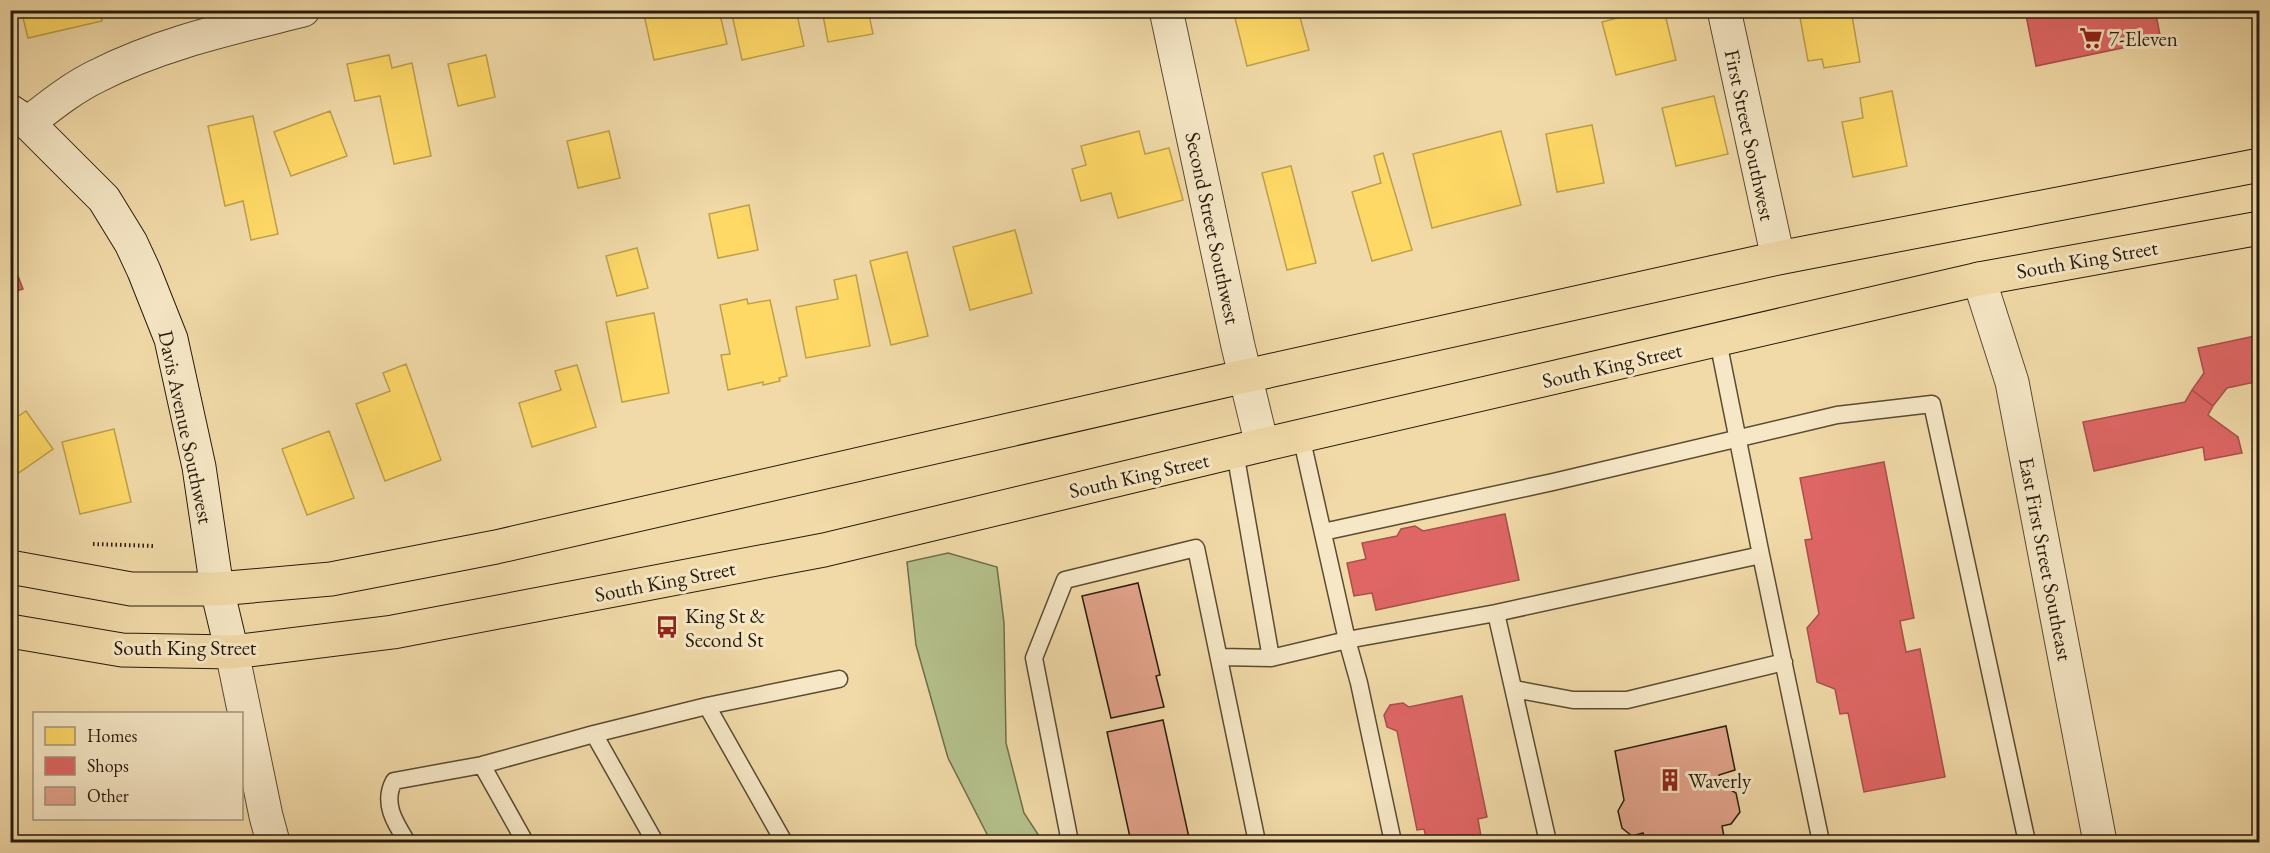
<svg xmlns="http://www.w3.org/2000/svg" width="2270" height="853" font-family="'EB Garamond',serif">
<rect width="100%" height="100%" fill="#f1daa8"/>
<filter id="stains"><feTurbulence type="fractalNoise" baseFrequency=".00333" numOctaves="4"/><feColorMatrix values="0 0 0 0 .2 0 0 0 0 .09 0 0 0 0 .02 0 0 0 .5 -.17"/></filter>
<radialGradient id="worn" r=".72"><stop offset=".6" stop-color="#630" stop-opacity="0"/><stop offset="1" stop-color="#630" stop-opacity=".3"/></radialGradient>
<path fill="#b5c18b" stroke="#6e6e4c" stroke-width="1.5" d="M948,553L997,567L1004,623L1006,743L1024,813L1043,842H991L948,758L916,645L907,562Z"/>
<path fill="#ffd966" stroke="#bea04b" stroke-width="1.5" d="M21,10H100L102,21L28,38Z
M110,10H144L111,18Z
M643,10H719L727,44L654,60Z
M731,10H796L804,46L742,60Z
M822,10H868L873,34L828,42Z
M901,10H940L903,18Z
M1233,10H1298L1309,50L1247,66Z
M1648,10H1664L1676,60L1616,75L1602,22Z
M1805,10H1851L1860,62L1824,68L1822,59L1808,61L1799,12Z
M389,55L392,68L412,63L431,156L394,164L380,96L355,101L347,64Z
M486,55L495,97L458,106L448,64Z
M1892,91L1907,166L1853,177L1842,122L1863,118L1860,98Z
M1714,96L1728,154L1676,166L1662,108Z
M330,111L347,156L291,176L274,132Z
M253,116L278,234L251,240L243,201L225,206L208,126Z
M1592,125L1604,183L1557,192L1546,134Z
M609,131L620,178L578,188L567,141Z
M1139,131L1145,154L1169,148L1183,200L1118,218L1111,193L1081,201L1072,169L1086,165L1081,146Z
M1501,131L1521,205L1432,228L1413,154Z
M1383,153L1412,250L1372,261L1352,192L1381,183L1374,156Z
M1291,166L1316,263L1287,270L1262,173Z
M749,205L758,250L718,258L709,214Z
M1015,230L1032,293L970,310L953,247Z
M637,248L648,288L617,296L606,256Z
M907,252L928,336L891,345L870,261Z
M856,275L870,346L806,358L796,307L838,299L834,280Z
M747,299L748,304L770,300L787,376L779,378L780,381L763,385V382L728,390L721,355L730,354L720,305Z
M654,313L669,393L622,402L606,322Z
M406,364L441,460L385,481L356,404L390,391L383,373Z
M577,365L596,427L532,447L519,403L561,390L555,371Z
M26,411L53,449L10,479V422Z
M114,429L131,502L80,514L62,442Z
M329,431L354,498L307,515L282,449Z"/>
<path fill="#e06666" stroke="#a8504b" stroke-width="1.5" d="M2025,10H2155L2161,40L2036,66Z
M10,255L23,289L10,293Z
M2260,335V381L2227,388L2213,406L2192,390L2204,373L2198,348Z
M2192,390L2213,406L2208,415L2238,437L2242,453L2205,460L2203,447L2094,471L2083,422L2185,402Z
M1884,462L1914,618L1900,621L1906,652L1920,649L1945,777L1864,792L1848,713L1840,714L1835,689L1817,682L1807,628L1819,614L1805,540L1812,539L1800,478Z
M1505,514L1519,580L1376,610L1372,593L1354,596L1347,563L1366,559L1362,543L1397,536L1401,529L1415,526L1423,531Z
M1462,696L1487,817L1478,819L1482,842H1427L1424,829L1417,830L1397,731L1387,727L1384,715L1390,705L1403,703L1409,707Z"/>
<path fill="#e4a48d" stroke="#271b0c" stroke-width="1.5" d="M1138,583L1160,675L1156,676L1164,707L1111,718L1082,596Z
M1163,720L1190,842H1131L1107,732Z
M1726,726L1735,770L1719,775L1722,786H1724L1736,793L1740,812L1731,824L1722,826L1725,842H1643L1645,840L1643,833L1632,836L1622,828L1618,811L1624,800L1615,751Z"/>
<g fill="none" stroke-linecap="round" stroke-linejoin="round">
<g stroke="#5a4b33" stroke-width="19">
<path id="lane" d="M1301,436L1347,640L1359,683L1393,842
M1235,452L1271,658
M1323,532L1553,482L1837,415L1932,404L2027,842
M1761,555L1821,842
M1496,613L1548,842
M1220,657L1271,658L1347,640L1496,613L1761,555L1718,341
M1514,689L1573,700H1627L1784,662
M707,706L784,842
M594,734L655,842
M482,765L525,842
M407,842C395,823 382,803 394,781L482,765L594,734L707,706L839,679
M1070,842L1034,658L1065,580L1196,548L1257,842"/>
</g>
<g stroke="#5a4b33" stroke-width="35">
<path id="street" d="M1166,10L1238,346L1262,445
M1724,10L1778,258
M28,123C50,106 72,88 97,76C162,43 232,28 303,10
M1979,279L2012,382L2100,842
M232,652L266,816L273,842"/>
</g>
<g stroke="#271b0c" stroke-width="35">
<path id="secondary" d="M10,111L28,123L104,199L131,243L144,271L171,339L199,467L217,589L232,652"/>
</g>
<g stroke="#271b0c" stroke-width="35">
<path id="primary" d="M10,567L131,589H217L331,579L496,547L1246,376L1778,258L2260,165
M10,631L122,650L232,652L393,632L824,550L1262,445L1979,279L2260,228"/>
</g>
<path stroke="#271b0c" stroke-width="4" stroke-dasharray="1.5 3" stroke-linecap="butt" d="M93,544L155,546"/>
<use href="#lane" stroke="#f6e7c6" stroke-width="16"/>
<use href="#street" stroke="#f6e7c6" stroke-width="33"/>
<use href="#secondary" stroke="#f6e7c6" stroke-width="33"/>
<use href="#primary" stroke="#f1daa8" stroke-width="33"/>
</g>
<defs>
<g id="supermarket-bare" transform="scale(1.8)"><path d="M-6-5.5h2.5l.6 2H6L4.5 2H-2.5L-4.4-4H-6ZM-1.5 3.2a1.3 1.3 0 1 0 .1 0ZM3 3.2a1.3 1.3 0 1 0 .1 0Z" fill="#8f2418" stroke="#f6e7c6" stroke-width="2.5" paint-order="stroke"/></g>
<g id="bus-bare" transform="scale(1.8)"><path d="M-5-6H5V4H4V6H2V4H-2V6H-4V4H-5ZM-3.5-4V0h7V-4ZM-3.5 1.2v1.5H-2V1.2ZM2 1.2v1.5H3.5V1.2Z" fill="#8f2418" stroke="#f6e7c6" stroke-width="2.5" paint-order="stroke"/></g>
<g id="building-bare" transform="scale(1.8)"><path d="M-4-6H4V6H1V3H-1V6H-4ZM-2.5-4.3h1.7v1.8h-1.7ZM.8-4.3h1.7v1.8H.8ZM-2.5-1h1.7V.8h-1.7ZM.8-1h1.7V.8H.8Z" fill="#8f2418" stroke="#f6e7c6" stroke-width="2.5" paint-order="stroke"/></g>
</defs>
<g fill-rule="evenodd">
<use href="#supermarket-bare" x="2091" y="38"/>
<use href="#bus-bare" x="667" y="627"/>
<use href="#building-bare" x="1670" y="780"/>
</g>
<g text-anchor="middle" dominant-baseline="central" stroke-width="6" stroke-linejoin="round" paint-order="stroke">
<g font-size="21" fill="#271b0c" stroke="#f6e7c6" text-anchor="start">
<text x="2109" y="38">7-Eleven</text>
<text x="685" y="615">King St &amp;<tspan x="685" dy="24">Second St</tspan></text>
<text x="1688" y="780">Waverly</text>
</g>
<g font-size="21" fill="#271b0c" stroke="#f6e7c6">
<text transform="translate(1750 135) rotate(78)">First Street Southwest</text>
<text transform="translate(1213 228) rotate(78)">Second Street Southwest</text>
<text transform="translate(2087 259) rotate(-10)">South King Street</text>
<text transform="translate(1612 365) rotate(-13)">South King Street</text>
<text transform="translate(186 427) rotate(78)">Davis Avenue Southwest</text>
<text transform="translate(1139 475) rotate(-13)">South King Street</text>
<text transform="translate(2046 559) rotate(79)">East First Street Southeast</text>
<text transform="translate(665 581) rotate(-11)">South King Street</text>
<text x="185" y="647">South King Street</text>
</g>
</g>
<rect width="2270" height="853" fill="none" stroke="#f1daa8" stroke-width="36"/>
<rect x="12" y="12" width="2246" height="829" fill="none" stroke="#271b0c" stroke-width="3"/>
<rect x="18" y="18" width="2234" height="817" fill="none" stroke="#271b0c" stroke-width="1.5"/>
<rect x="33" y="712" width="210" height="108" fill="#f6e7c6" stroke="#a3957c" stroke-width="1.5"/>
<rect x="45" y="727" width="30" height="18" fill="#ffd966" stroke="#a3957c" stroke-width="1.5"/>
<text x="87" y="742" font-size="18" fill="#271b0c">Homes</text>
<rect x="45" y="757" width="30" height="18" fill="#e06666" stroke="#a3957c" stroke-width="1.5"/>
<text x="87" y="772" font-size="18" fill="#271b0c">Shops</text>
<rect x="45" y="787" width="30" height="18" fill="#e4a48d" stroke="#a3957c" stroke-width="1.5"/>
<text x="87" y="802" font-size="18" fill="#271b0c">Other</text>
<rect width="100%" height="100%" filter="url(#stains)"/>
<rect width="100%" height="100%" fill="url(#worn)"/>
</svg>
